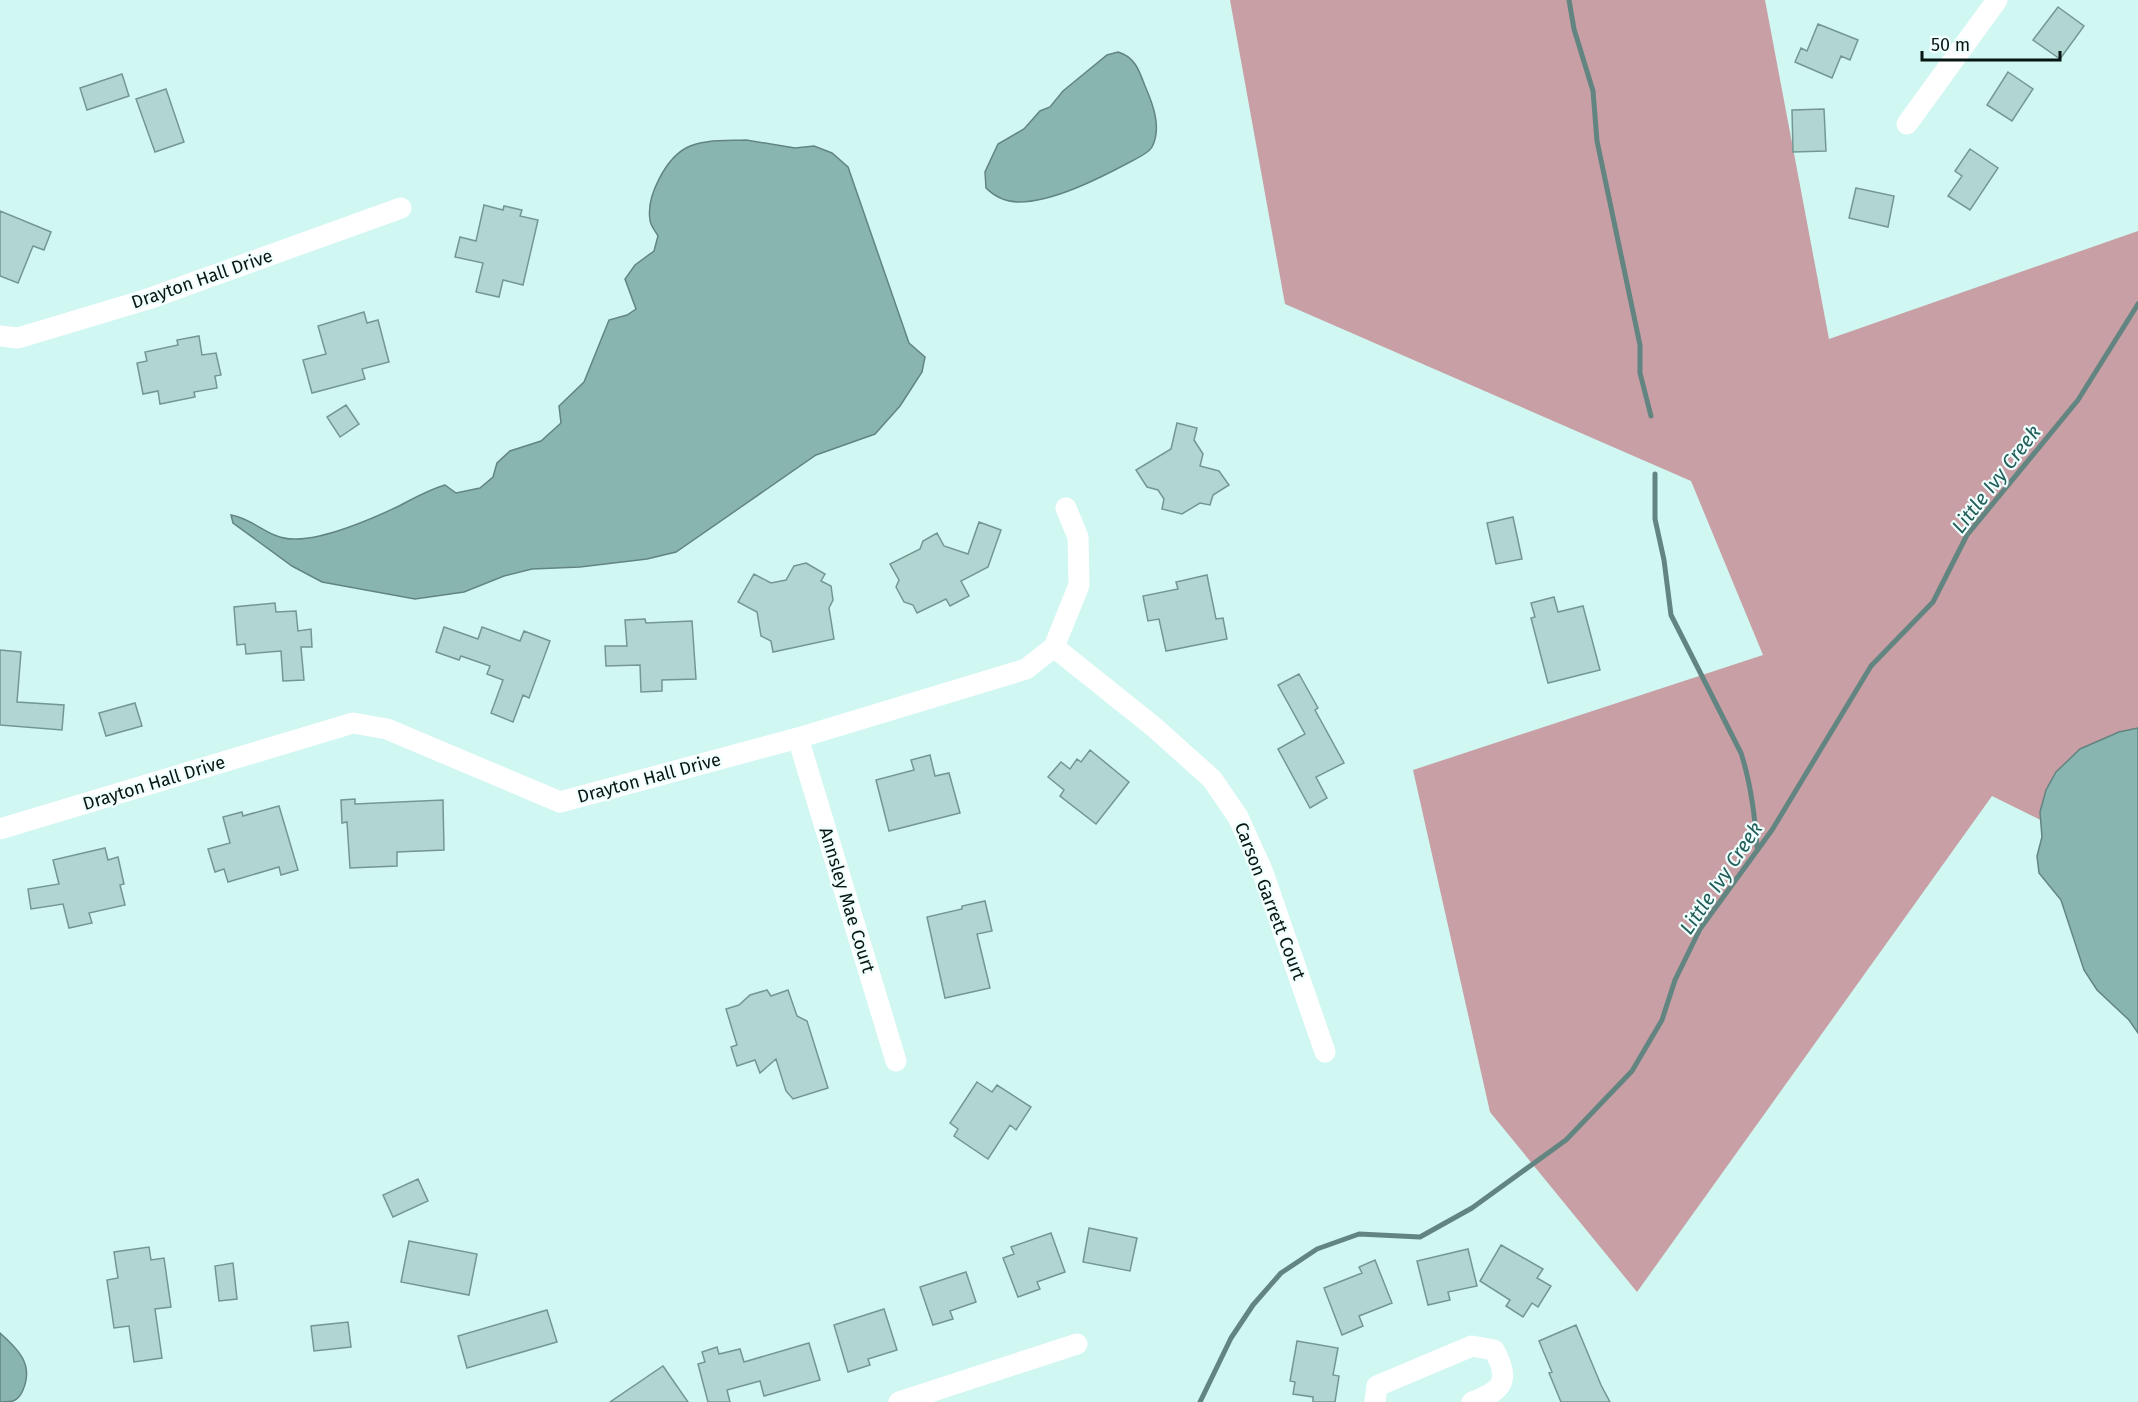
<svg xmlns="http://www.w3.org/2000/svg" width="2138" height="1402" font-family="'Fira Sans',sans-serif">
<rect width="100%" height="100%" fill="#d1f7f2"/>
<path fill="#c79fa4" d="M1230,0H1765L1829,339L2138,231V868L1992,796L1637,1292L1490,1112L1413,770L1763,655L1691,481L1285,304Z"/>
<path fill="#89b5b1" stroke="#628582" stroke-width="1.5" d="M1118,52C1135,57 1139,70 1145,86C1153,104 1162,128 1152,147C1148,154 1137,158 1130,162C1100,178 1053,202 1019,202C1006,202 995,197 986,188L985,172L998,144L1024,129L1040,111L1050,107L1063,91L1107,55Z
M746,140L795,148L814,146L832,153L848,167L909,343L925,357L922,372L900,406L875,434L816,455L676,552L647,559L580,567L532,569L504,576L464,592L415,599L322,582L292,566L233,523L231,515C255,519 268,539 294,539C323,540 372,519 399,506C414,498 428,490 445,485L456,493L480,488L493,477L497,463L510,451L541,441L561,423L559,406L584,382L609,320L627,315L636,309L625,279L635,265L654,251L658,236C656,232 650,225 650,220C646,196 666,159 686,148C701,139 729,141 746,140Z
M2138,728V1033L2129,1020L2097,990L2084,970L2061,900L2039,873L2037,856L2042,837L2040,812L2046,790L2056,772L2080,749L2119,732Z
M0,1333C18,1349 34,1364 23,1390C18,1402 12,1402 0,1402Z"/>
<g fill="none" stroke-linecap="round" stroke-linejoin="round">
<path stroke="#628582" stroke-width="5" d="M1569,0L1574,29L1593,91L1597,141L1640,345V373L1651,416
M1655,474V519L1664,560L1671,615L1741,753C1751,784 1755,815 1757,848
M1200,1402L1231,1338L1253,1305L1281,1273L1317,1249L1359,1234L1420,1237L1472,1208L1566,1140L1632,1071L1662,1020L1675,980L1700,929L1772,830L1871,666L1933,602L1967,535L2078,400L2138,304"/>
</g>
<path fill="#b1d5d1" stroke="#749793" stroke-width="1.5" d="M2058,7L2084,26L2060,59L2033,40Z
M1818,24L1858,40L1850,60L1841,56L1832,78L1795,62L1801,48L1807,51Z
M2008,72L2033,89L2012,121L1987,105Z
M122,74L129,96L87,110L80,88Z
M166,89L184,142L155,152L136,99Z
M1824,109L1826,151L1793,152L1792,110Z
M1970,149L1998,168L1970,210L1948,196L1962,176L1955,171Z
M1856,188L1894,196L1888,227L1849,218Z
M484,205L503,210L504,206L522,210L520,216L538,220L523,285L503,280L499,297L476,292L483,263L455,257L460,237L476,241Z
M0,211L51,232L44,250L33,246L18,283L0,276Z
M364,312L367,323L378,320L389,362L362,369L365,379L312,393L303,360L326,354L318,326Z
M199,336L202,355L216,353L221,375L215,376L217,388L194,392L195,397L160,404L158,391L143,394L137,363L147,361L145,352L178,345L177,340Z
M346,405L359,424L340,437L327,417Z
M1177,423L1197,428L1194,440L1203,454L1200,466L1219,471L1229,485L1213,495L1210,505L1200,503L1182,514L1162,509L1164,499L1158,490L1147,487L1136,470L1171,449Z
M1513,517L1522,559L1496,564L1487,523Z
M979,522L1001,530L988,567L961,581L969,596L950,606L946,599L917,613L913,605L904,602L896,587L899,580L890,564L920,549L923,541L937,533L944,546L968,554Z
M806,563L825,574L821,581L831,586L833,600L829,608L834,639L773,652L771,641L761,636L757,612L738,602L754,574L771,583L786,580L794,566Z
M1207,575L1216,619L1223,618L1227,639L1166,651L1159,619L1148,621L1143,596L1178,589L1176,582Z
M1554,597L1558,612L1583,606L1600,670L1548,683L1531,618L1535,617L1531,603Z
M275,603L276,612L296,611L298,631L311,629L312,647H301L304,680L283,681L281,651L246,654L245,644L237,645L234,607Z
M645,619L646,623L692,621L696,679L662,680V691L641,692L640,665L606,666L605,646H627L625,620Z
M444,627L478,639L482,627L520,641L524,631L550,641L529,698L523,695L513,722L491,713L503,680L487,674L490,666L461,656L459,660L436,652Z
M0,650L21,652L17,702L64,705L62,730L0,725Z
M1299,674L1318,708L1315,710L1344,763L1316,777L1327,798L1310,808L1278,749L1305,734L1278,685Z
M135,703L142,726L106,736L99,713Z
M1090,750L1129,782L1096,824L1060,796L1064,790L1048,777L1061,762L1070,769L1077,759L1081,762Z
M930,755L935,776L949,773L960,813L889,831L876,780L914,770L911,760Z
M355,799V804L443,800L444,850L397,852V866L350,868L347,822L342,823L341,800Z
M279,806L298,870L281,875L279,867L228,882L224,869L215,872L208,849L230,843L223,817L242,812L243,816Z
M105,848L108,860L118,857L124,884L120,885L125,905L89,913L92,923L69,928L63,904L31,909L28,889L59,884L53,860Z
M985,901L992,931L977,934L990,988L945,998L927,917L962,909V906Z
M767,990L771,996L788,990L797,1016L807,1021L828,1088L793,1099L786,1091L776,1059L760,1073L755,1060L737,1066L731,1047L737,1045L726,1009L739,1005L750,995Z
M977,1082L992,1092L997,1085L1031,1107L1016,1130L1010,1125L988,1159L954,1136L958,1129L950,1123Z
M418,1179L428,1201L393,1217L383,1195Z
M1089,1228L1137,1238L1130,1271L1083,1262Z
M1051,1233L1065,1272L1037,1282L1040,1289L1018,1297L1003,1258L1014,1254L1011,1247Z
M409,1241L477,1254L469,1295L401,1282Z
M1501,1245L1543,1269L1537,1278L1551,1286L1538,1307L1532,1303L1523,1317L1506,1306L1510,1300L1480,1281Z
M149,1247L151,1260L164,1258L171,1307L155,1309L162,1358L134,1362L129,1326L114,1328L107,1280L118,1278L114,1252Z
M1468,1249L1477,1286L1448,1292L1450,1300L1428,1305L1417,1261Z
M1375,1260L1392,1303L1359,1316L1363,1326L1342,1335L1324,1288L1362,1273L1359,1267Z
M233,1263L237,1299L219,1301L215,1266Z
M966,1272L976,1302L950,1311L953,1319L933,1325L920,1287Z
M884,1309L897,1350L868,1359L870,1365L848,1372L834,1325Z
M547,1310L557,1342L467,1368L458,1336Z
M348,1322L351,1347L314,1351L311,1326Z
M1576,1325L1601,1385L1610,1402H1561L1549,1373L1552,1372L1539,1341Z
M1297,1341L1338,1348L1333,1375L1339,1376L1335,1402H1313V1397L1293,1394L1295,1382L1290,1381Z
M809,1343L820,1380L764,1396L760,1381L727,1390L730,1402H708L698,1364L705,1362L702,1352L717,1347L719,1354L740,1349L744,1362Z
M663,1366L688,1402H610Z"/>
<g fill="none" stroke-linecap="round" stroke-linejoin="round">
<path stroke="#fff" stroke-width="21" d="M1907,124L1997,0
M0,336L18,338L148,299L401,208
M1054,647L1154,727L1212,779L1238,817L1262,870L1325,1052
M798,738L896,1061
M0,829L353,723L387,729L560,802L798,738L1026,669L1054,647L1079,585L1078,537L1066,508
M899,1402L1077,1344
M1375,1402L1377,1386L1472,1346L1494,1350C1512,1382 1501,1391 1472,1402"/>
</g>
<g text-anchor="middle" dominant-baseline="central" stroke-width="4.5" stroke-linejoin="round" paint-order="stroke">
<g font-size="18" fill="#071513" stroke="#f0fffd">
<text transform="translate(202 279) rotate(-19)">Drayton Hall Drive</text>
<text transform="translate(649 778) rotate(-15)">Drayton Hall Drive</text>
<text transform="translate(154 783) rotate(-17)">Drayton Hall Drive</text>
<text transform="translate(847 900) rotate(73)">Annsley Mae Court</text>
<text transform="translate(1270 901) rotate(69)">Carson Garrett Court</text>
</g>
<g font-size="20" font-style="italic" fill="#215e59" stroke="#f0fffd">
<text transform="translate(1996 479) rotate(-52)">Little Ivy Creek</text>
<text transform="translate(1721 878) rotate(-56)">Little Ivy Creek</text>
</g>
</g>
<path d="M1922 51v9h138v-9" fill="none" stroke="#071513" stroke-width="3"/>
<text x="1931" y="51" font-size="18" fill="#071513" stroke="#f0fffd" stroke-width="4.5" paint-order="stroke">50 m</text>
</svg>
